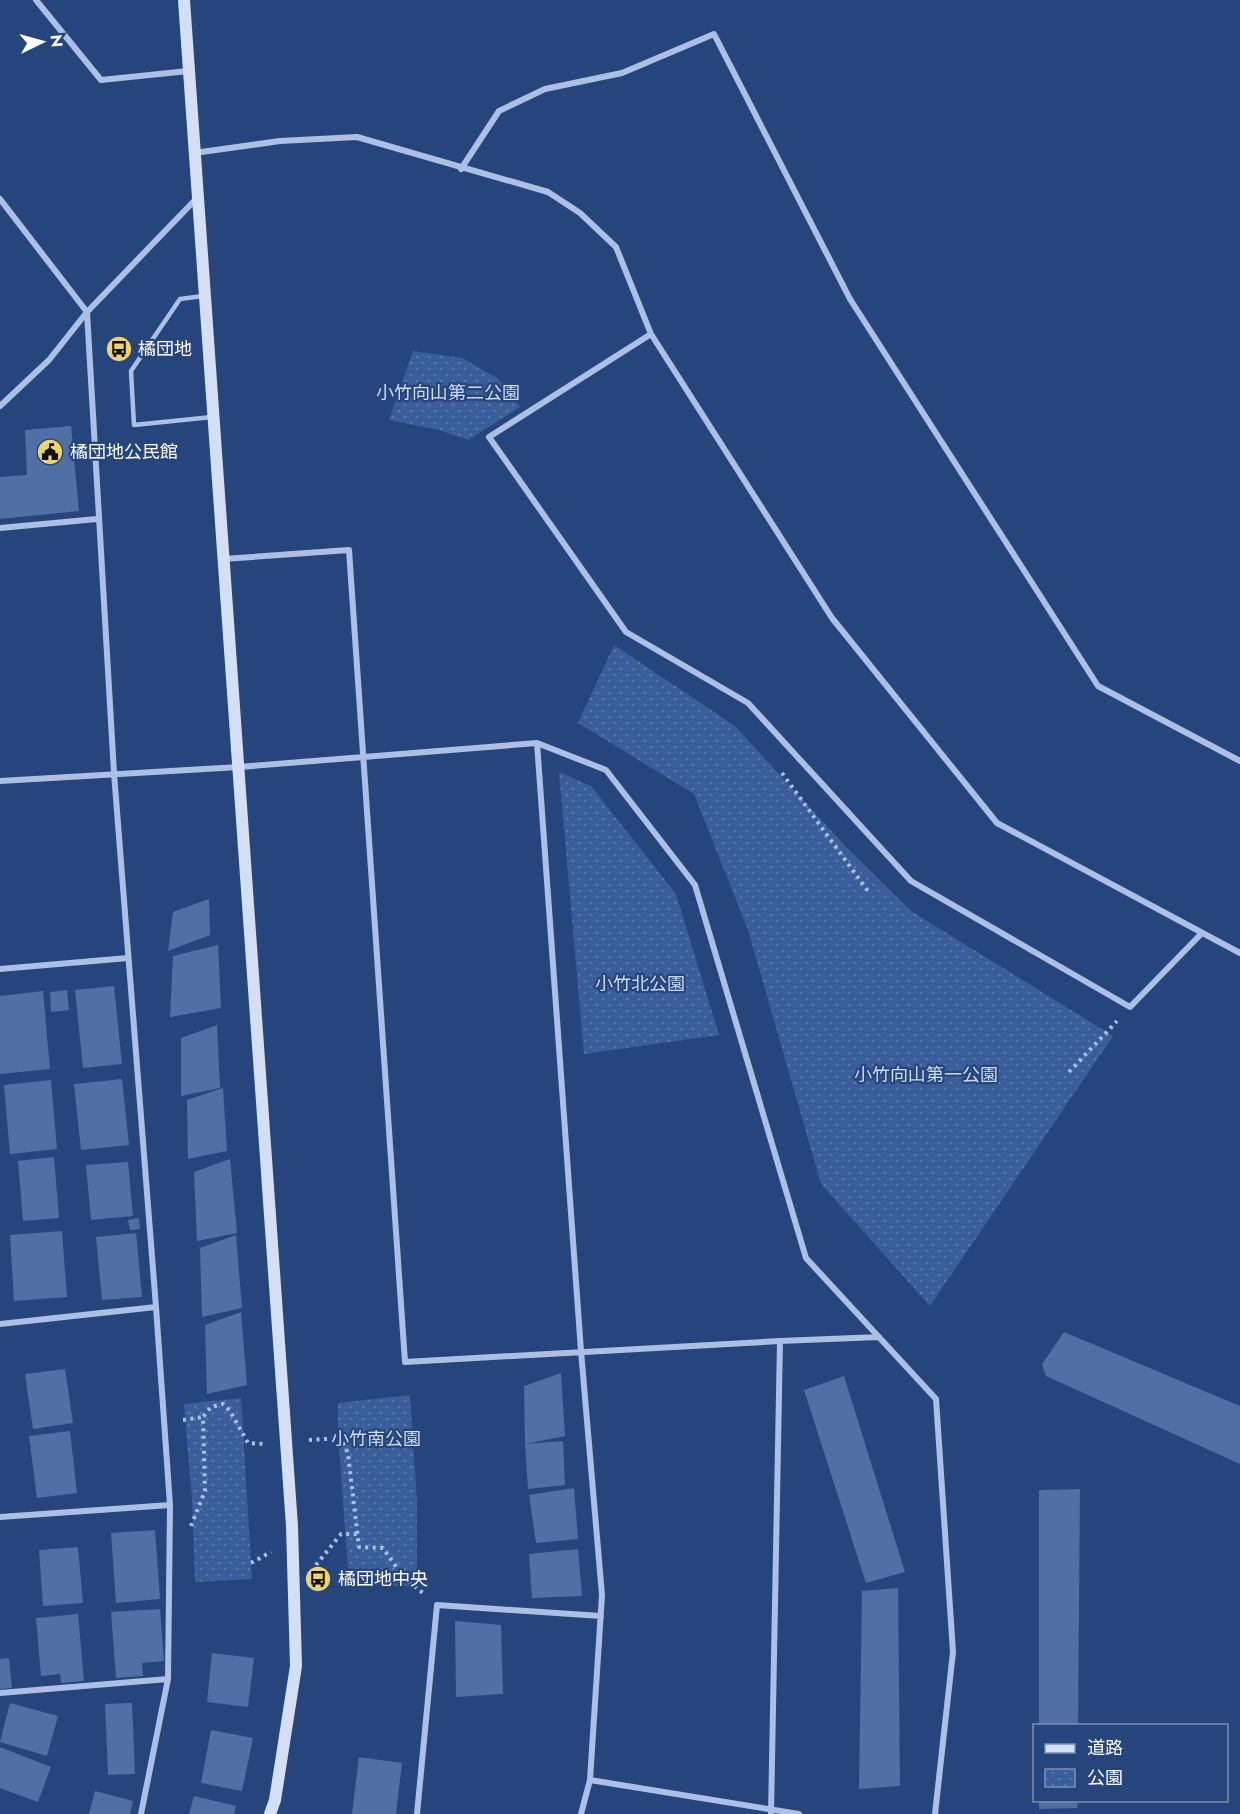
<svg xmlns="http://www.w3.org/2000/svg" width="1240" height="1814" font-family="Jost,'Noto Sans JP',sans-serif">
<defs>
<pattern id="park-dots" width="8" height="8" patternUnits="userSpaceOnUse" patternTransform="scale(1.5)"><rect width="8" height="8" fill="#3a5e9a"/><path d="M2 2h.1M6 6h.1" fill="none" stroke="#5876a9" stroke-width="1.8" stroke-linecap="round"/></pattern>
</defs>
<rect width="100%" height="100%" fill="#26457c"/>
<path fill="url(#park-dots)" d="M413,351L462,358L497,378L520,407L468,440L439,430L389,420Z
M614,645L735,726L846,847L911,911L1113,1036L930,1306L821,1184L748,930L694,794L578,723Z
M559,772L591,786L676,894L719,1035L584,1054Z
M410,1395L417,1501V1587L349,1583L338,1433V1403Z
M241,1398L252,1579L195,1582L192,1499L184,1404Z"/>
<path fill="#4f6fa5" d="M71,426L79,511L0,519V477L27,475L25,430Z
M209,899L210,935L168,951L173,912Z
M218,945L221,1008L170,1017L173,956Z
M114,986L122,1064L83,1068L75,990Z
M67,990L69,1010L51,1012L50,992Z
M43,991L50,1069L0,1074V996Z
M217,1025L220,1088L181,1096V1038Z
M122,1079L129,1145L81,1150L74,1084Z
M51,1080L57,1149L10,1154L4,1085Z
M223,1088L227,1151L188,1159L187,1100Z
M54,1157L59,1218L23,1221L18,1161Z
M230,1159L237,1233L197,1241L194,1172Z
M128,1162L133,1216L91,1220L86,1165Z
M139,1218L140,1229L130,1230L128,1220Z
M62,1231L67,1297L14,1301L10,1235Z
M136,1233L142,1297L102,1300L96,1237Z
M236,1235L242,1308L202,1317L200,1248Z
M241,1312L247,1385L207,1394L205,1325Z
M1064,1332L1240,1406V1464L1046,1376L1042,1364Z
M65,1369L73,1423L33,1429L25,1374Z
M561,1373L565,1436L525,1444L563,1441L565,1485L528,1489L525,1444L524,1386Z
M844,1376L905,1572L866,1583L804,1390Z
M70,1431L77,1493L37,1498L29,1436Z
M574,1488L578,1539L536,1543L529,1495Z
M1080,1489L1078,1725H1039V1490Z
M155,1530L160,1599L116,1603L111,1533Z
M78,1547L83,1603L43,1606L39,1550Z
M578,1549L582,1596L532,1598L529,1554Z
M898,1588L900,1786L859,1789L862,1591Z
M160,1609L164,1661L142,1663L143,1676L116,1678L111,1612Z
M78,1614L84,1681L61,1683L60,1674L41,1676L36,1618Z
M455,1621L501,1625L503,1694L456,1697Z
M212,1653L254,1658L248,1707L207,1702Z
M9,1658L12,1688L0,1689V1659Z
M10,1703L58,1716L47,1756L0,1742Z
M132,1703L135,1774L108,1775L105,1704Z
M211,1730L253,1738L242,1791L201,1783Z
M0,1747L51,1767L38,1802L0,1788Z
M359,1757L402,1763L396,1814H352Z
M95,1791L133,1801L130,1814H89Z
M194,1796L236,1806L234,1814H189Z
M1039,1800H1078L1077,1808L1039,1809Z"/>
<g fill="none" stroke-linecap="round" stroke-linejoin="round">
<path stroke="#abc0e4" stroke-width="4" stroke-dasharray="3 4.5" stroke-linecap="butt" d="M782,773L870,894
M1069,1072L1117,1021
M183,1420L203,1417
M309,1440L342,1438L348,1454L359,1547L383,1548L404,1578L423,1593
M191,1526L205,1491L203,1417L211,1407L223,1404L230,1411L248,1443L266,1444
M251,1563L271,1552
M316,1565L341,1534H357"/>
<path stroke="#abc0e4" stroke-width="4.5" d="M203,296L180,299L131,371L134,425L212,417"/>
<path stroke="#abc0e4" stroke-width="6" d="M36,0L101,80L188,71
M194,153L280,141L357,137L548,192L580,213L616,247L651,334L832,618L997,823L1240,953
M461,169L499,111L545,89L622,73L714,34L850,299L1098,686L1240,761
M0,199L87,312L114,773L156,1307
M651,334L489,437L626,632L748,703L911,881L1130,1007L1202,933
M0,406L49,360L87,312L196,199
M0,528L97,519
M223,559L349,550L405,1362L780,1341L771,1814
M537,743L581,1351L602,1595L590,1780L581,1814
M0,781L239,767L537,743L606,770L695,885L806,1258L936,1399L953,1652L935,1814
M0,969L128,958
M0,1324L156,1307L170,1505L168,1679L141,1814
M780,1341L879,1337
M0,1517L170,1505
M0,1693L168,1679
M590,1780L799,1814
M417,1814L437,1605L601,1616"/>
<path stroke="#d4dff4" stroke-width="12" d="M184,0L292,1526L296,1666L275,1800L270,1814"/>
</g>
<defs>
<g id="bus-disc" transform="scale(1.35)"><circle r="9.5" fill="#edd370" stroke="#26457c"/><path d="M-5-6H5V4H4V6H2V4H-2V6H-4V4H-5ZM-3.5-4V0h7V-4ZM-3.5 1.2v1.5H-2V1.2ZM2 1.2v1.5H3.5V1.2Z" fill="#111"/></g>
<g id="civic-disc" transform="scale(1.35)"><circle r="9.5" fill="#edd370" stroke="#26457c"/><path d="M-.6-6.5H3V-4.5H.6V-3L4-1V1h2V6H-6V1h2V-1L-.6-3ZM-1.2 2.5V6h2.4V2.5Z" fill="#111"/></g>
</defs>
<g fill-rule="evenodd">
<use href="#bus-disc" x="119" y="349"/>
<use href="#civic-disc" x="50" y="452"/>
<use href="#bus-disc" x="318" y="1579"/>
</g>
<g text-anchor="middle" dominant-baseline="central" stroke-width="4.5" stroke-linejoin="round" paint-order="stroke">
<g font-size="18" fill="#fff" stroke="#26457c" text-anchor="start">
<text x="138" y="349">橘団地</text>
<text x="70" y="452">橘団地公民館</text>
<text x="338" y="1579">橘団地中央</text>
</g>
<g font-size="18" fill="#cedcf4" stroke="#26457c">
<text x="448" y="393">小竹向山第二公園</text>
<text x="640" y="984">小竹北公園</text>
<text x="926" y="1075">小竹向山第一公園</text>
<text x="376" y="1439">小竹南公園</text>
</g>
</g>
<rect x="1033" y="1724" width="195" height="78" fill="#26457c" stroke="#7d8fb0" stroke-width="1.5"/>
<rect x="1045" y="1744" width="30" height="9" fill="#d4dff4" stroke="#7d8fb0" stroke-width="1.5"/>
<text x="1087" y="1754" font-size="18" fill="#ffffff">道路</text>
<rect x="1045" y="1769" width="30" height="18" fill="url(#park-dots)" stroke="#7d8fb0" stroke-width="1.5"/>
<text x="1087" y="1784" font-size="18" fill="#ffffff">公園</text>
<g transform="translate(42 42) rotate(85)" stroke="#26457c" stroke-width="4.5" paint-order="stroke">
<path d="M0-4.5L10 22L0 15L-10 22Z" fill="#ffffff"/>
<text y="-9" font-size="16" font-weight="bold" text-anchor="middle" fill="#ffffff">N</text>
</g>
</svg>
